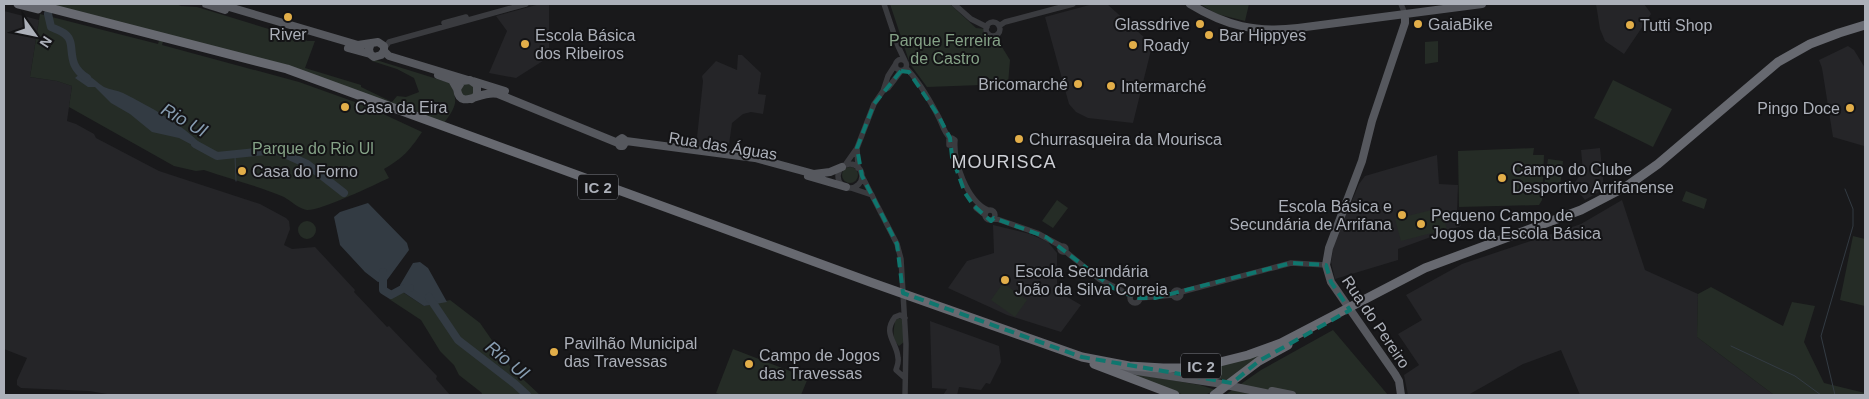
<svg xmlns="http://www.w3.org/2000/svg" width="1869" height="399" font-family="Arial,sans-serif">
<rect width="100%" height="100%" fill="#19191b"/>
<path fill="#252528" d="M540,4H549V57L516,78L489,73L507,31L496,16Z
M1093,4H1107L1146,39L1148,37L1153,42L1133,123L1088,118L1076,112L1069,104L1045,17Z
M1596,4H1644L1650,12L1651,14L1624,54L1605,41L1600,29Z
M4,11L39,20L30,77L57,81L72,86L67,121L76,124L94,134L96,138L159,171L260,204L286,218L289,221L290,229L284,245L292,249L315,247L355,290L354,292L387,327L389,326L437,376L436,379L450,395H113L89,391L21,388L17,385V380L27,358L4,349Z
M1848,46L1854,50L1865,68V144L1864,146L1833,137L1822,68L1819,60Z
M738,55H742L761,73L758,94L766,95L763,114L751,112L743,114L732,123L728,152L696,147L703,81L702,76L716,61L737,70Z
M1600,148L1604,189L1585,200L1573,185L1583,171L1581,150Z
M1437,155L1439,184L1458,185L1457,212L1461,226L1398,249V260L1335,279L1331,262L1334,243L1359,184L1365,176Z
M1622,200L1645,270L1698,294L1697,337L1774,395H1580L1561,350L1523,364L1468,395H1408L1404,375L1419,365L1398,334L1422,320L1406,295L1462,264L1581,224Z
M993,225L1030,234L1048,242L1057,253V291L1081,305L1061,332L1007,315L948,288L967,261L994,253Z
M930,321L999,346L1001,362L990,384L986,383L981,390L959,387L957,395H943L947,389L932,388Z"/>
<path fill="#252c26" d="M48,4H176L181,6L197,7L308,41H315L305,68L361,85V87L392,102L397,96L406,97L419,92L414,78L397,69L372,61L373,59L450,83C459,102 456,106 444,123L165,34L162,45L299,82L366,106L422,132C410,150 403,158 384,169L389,178C374,185 320,211 307,210C299,209 291,201 284,197C258,186 230,179 204,170L196,171L174,166L69,107L72,86L57,81L30,77L40,14L158,44L161,34Z
M890,4L951,5L976,28L985,29L988,37L997,39L1010,60L1008,84L927,87L910,64Z
M1200,4H1249L1245,21L1217,14Z
M1438,41V62L1425,64V42Z
M1613,80L1672,109L1653,147L1594,118Z
M460 90a7 7 0 1 1 14 0a7 7 0 1 1-14 0Z
M1534,148L1533,155H1544L1542,200L1539,205L1459,207L1458,151Z
M1548,159L1563,161L1560,187L1544,186Z
M842 175a8 8 0 1 1 16 0a8 8 0 1 1-16 0Z
M1686,191L1707,199L1704,209L1682,201Z
M1057,200L1068,208L1053,228L1042,221Z
M1440,208L1447,229L1401,241L1395,219Z
M298 230a9 9 0 1 1 18 0a9 9 0 1 1-18 0Z
M1853,236L1865,239V306L1840,300Z
M1003,283L1027,300L1015,317L991,300Z
M1711,287L1783,326L1792,302L1815,306L1804,342L1824,383L1865,393V395H1774L1697,337L1698,294Z
M401,291L424,306L450,300L480,323L512,369L540,395H481L482,393L459,375L454,365L440,351L421,320L389,299Z
M898,318L902,319L904,342L899,346C891,339 894,330 895,321Z
M1333,330L1388,395H1225L1261,370Z
M733,349L808,378L801,395H722L716,393Z
M1275,350L1231,381L1173,372V371Z
M1123,372L1200,385L1216,390L1205,395H1184Z"/>
<path fill="#333b43" d="M82,72C92,76 97,83 104,87C110,90 117,90 123,93C150,107 181,123 203,146V149L196,147L179,138L152,132L130,114L111,103L95,87H88L75,78Z
M368,203L407,243L409,250L387,280L378,282L365,272L340,245L334,217L340,212Z
M420,262L428,268L447,302L424,306L400,290V285L413,263Z"/>
<g fill="none" stroke-linecap="round" stroke-linejoin="round">
<path stroke="#333b43" stroke-width="1" d="M235,156L236,181
M1731,346L1795,376L1821,395
M1835,395L1821,336L1853,226V209L1845,189"/>
<path stroke="#333b43" stroke-width="8" d="M48,14L51,27C55,29 61,31 65,34C78,44 63,63 87,78
M195,144L217,156L276,150L307,164L344,193
M383,272V290L391,295L404,288H410
M429,297L458,340L515,384L527,395"/>
<path stroke="#3a3b3f" stroke-width="5.5" d="M884,4L898,46L905,61
M954,4L971,19L987,27
M1401,4L1405,14
M986 29a7 7 0 1 1 14 0a7 7 0 1 1-14 0Z
M444,23L466,17
M999,26L1005,22L1073,4
M384,49L389,42L526,4
M895.5 65a5.5 5.5 0 1 1 11 0a5.5 5.5 0 1 1-11 0Z
M906,68C918,80 929,99 937,114C942,122 943,132 950,138
M883,91L888,76L895,65
M954,145H949V139L952,138L955,140C953,161 967,201 988,210
M857,148L858,168
M838 176a12 12 0 1 1 24 0a12 12 0 1 1-24 0Z
M845,165L857,148L874,104L883,91L888,88L901,71
M862,176L897,244L901,259L906,344L905,395
M851,188L872,195
M976,208L985,215
M985 215a5 5 0 1 1 10 0a5 5 0 1 1-10 0Z
M994,218L1037,233L1061,246
M1060 249a3 3 0 1 1 6 0a3 3 0 1 1-6 0Z
M1065,251L1099,279L1130,295
M1173 294a4 4 0 1 1 8 0a4 4 0 1 1-8 0Z
M1181,292L1291,263L1326,265
M1130 298a5 5 0 1 1 10 0a5 5 0 1 1-10 0Z
M1140,298L1173,295
M905,318L900,315L895,317C882,334 897,342 898,358C899,362 897,366 896,370L905,378"/>
<path stroke="#56585e" stroke-width="8" d="M206,4L225,10
M219,4L358,45L378,42L384,46V51L381,55L374,57L370,54L369,49L371,43
M1190,4C1226,26 1256,33 1298,28L1482,4
M348,48L370,54
M384,51L389,56L468,80
M438,75L452,80L457,89
M473,81L505,91
M472,99L477,95V85L470,80L462,81L457,89C460,112 481,89 498,94L618,143
M626,141L623,146H620L618,143L619,140L622,138L626,141L755,158L814,174L830,172L842,167
M808,176L846,187
M1124,369L1216,383L1275,395
M1272,391L1292,395
M1401,395L1399,381L1395,374L1331,282L1326,265L1329,248L1362,161L1372,121L1405,23V14"/>
<path stroke="#676970" stroke-width="9" d="M18,4L38,9
M34,4L287,69L870,282L1082,357L1129,366L1163,368H1189L1216,363L1248,355L1281,343L1425,268L1581,210L1627,186L1658,164L1778,62L1810,44L1839,33L1865,25
M1094,364L1175,395
M1214,395L1259,361L1288,345"/>
</g>
<path fill="none" stroke="#0f766e" stroke-width="4" stroke-dasharray="10 6" stroke-linejoin="round" d="M901,71L909,72L938,115L950,138L952,157L965,193L974,206L991,221L994,218L1046,237L1113,288L1138,298H1155L1291,263L1326,265L1331,282L1350,310L1259,361L1232,383L1082,357L903,293L897,244L862,176L857,148L874,104Z"/>
<g fill="#e2ae49" stroke="#141416" stroke-width="2">
<circle cx="288" cy="17" r="5"/>
<circle cx="1200" cy="24" r="5"/>
<circle cx="1418" cy="24" r="5"/>
<circle cx="1630" cy="25" r="5"/>
<circle cx="1209" cy="35" r="5"/>
<circle cx="525" cy="44" r="5"/>
<circle cx="1133" cy="45" r="5"/>
<circle cx="1078" cy="84" r="5"/>
<circle cx="1111" cy="86" r="5"/>
<circle cx="345" cy="107" r="5"/>
<circle cx="1850" cy="108" r="5"/>
<circle cx="1019" cy="139" r="5"/>
<circle cx="242" cy="171" r="5"/>
<circle cx="1502" cy="178" r="5"/>
<circle cx="1402" cy="215" r="5"/>
<circle cx="1421" cy="224" r="5"/>
<circle cx="1005" cy="280" r="5"/>
<circle cx="554" cy="352" r="5"/>
<circle cx="749" cy="364" r="5"/>
</g>
<g text-anchor="middle" dominant-baseline="central" stroke-width="4" stroke-linejoin="round" paint-order="stroke">
<g fill="#141416" stroke="#7e8188" stroke-width="1">
<rect x="578" y="174.5" width="40" height="25" rx="4"/>
<rect x="1181" y="353.5" width="40" height="25" rx="4"/>
</g>
<g font-size="15" font-weight="bold" fill="#acb0b9">
<text x="598" y="187">IC 2</text>
<text x="1201" y="366">IC 2</text>
</g>
<g font-size="16" fill="#acb0b9" stroke="#141416" text-anchor="start">
<text x="1190" y="24" text-anchor="end">Glassdrive</text>
<text x="1428" y="24">GaiaBike</text>
<text x="1640" y="25">Tutti Shop</text>
<text x="288" y="34" text-anchor="middle">River</text>
<text x="535" y="35">Escola Básica<tspan x="535" dy="18">dos Ribeiros</tspan></text>
<text x="1219" y="35">Bar Hippyes</text>
<text x="1143" y="45">Roady</text>
<text x="1068" y="84" text-anchor="end">Bricomarché</text>
<text x="1121" y="86">Intermarché</text>
<text x="355" y="107">Casa da Eira</text>
<text x="1840" y="108" text-anchor="end">Pingo Doce</text>
<text x="1029" y="139">Churrasqueira da Mourisca</text>
<text x="1512" y="169">Campo do Clube<tspan x="1512" dy="18">Desportivo Arrifanense</tspan></text>
<text x="252" y="171">Casa do Forno</text>
<text x="1392" y="206" text-anchor="end">Escola Básica e<tspan x="1392" dy="18">Secundária de Arrifana</tspan></text>
<text x="1431" y="215">Pequeno Campo de<tspan x="1431" dy="18">Jogos da Escola Básica</tspan></text>
<text x="1015" y="271">Escola Secundária<tspan x="1015" dy="18">João da Silva Correia</tspan></text>
<text x="564" y="343">Pavilhão Municipal<tspan x="564" dy="18">das Travessas</tspan></text>
<text x="759" y="355">Campo de Jogos<tspan x="759" dy="18">das Travessas</tspan></text>
</g>
<g font-size="16" fill="#85a287" stroke="#141416">
<text x="945" y="40">Parque Ferreira<tspan x="945" dy="18">de Castro</tspan></text>
<text x="313" y="148">Parque do Rio Ul</text>
</g>
<g font-size="16" fill="#acb0b9" stroke="#141416">
<text transform="translate(723 146) rotate(9)">Rua das Águas</text>
<text transform="translate(1376 322) rotate(56)">Rua do Pereiro</text>
</g>
<g font-size="18" font-style="italic" fill="#879db1" stroke="#141416">
<text transform="translate(184 120) rotate(30)">Rio Ul</text>
<text transform="translate(507 360) rotate(39)">Rio Ul</text>
</g>
<g font-size="18" letter-spacing="1" fill="#cdcfd5" stroke="#141416">
<text x="1004" y="162">MOURISCA</text>
</g>
</g>
<rect width="1869" height="399" fill="none" stroke="#acb0b9" stroke-width="10"/>
<g transform="translate(35 35) rotate(123)" stroke="#141416" stroke-width="4" paint-order="stroke">
<path d="M0-4L9 19L0 12L-9 19Z" fill="#acb0b9"/>
<text y="-8" font-size="14" font-weight="bold" text-anchor="middle" fill="#acb0b9">N</text>
</g>
</svg>
